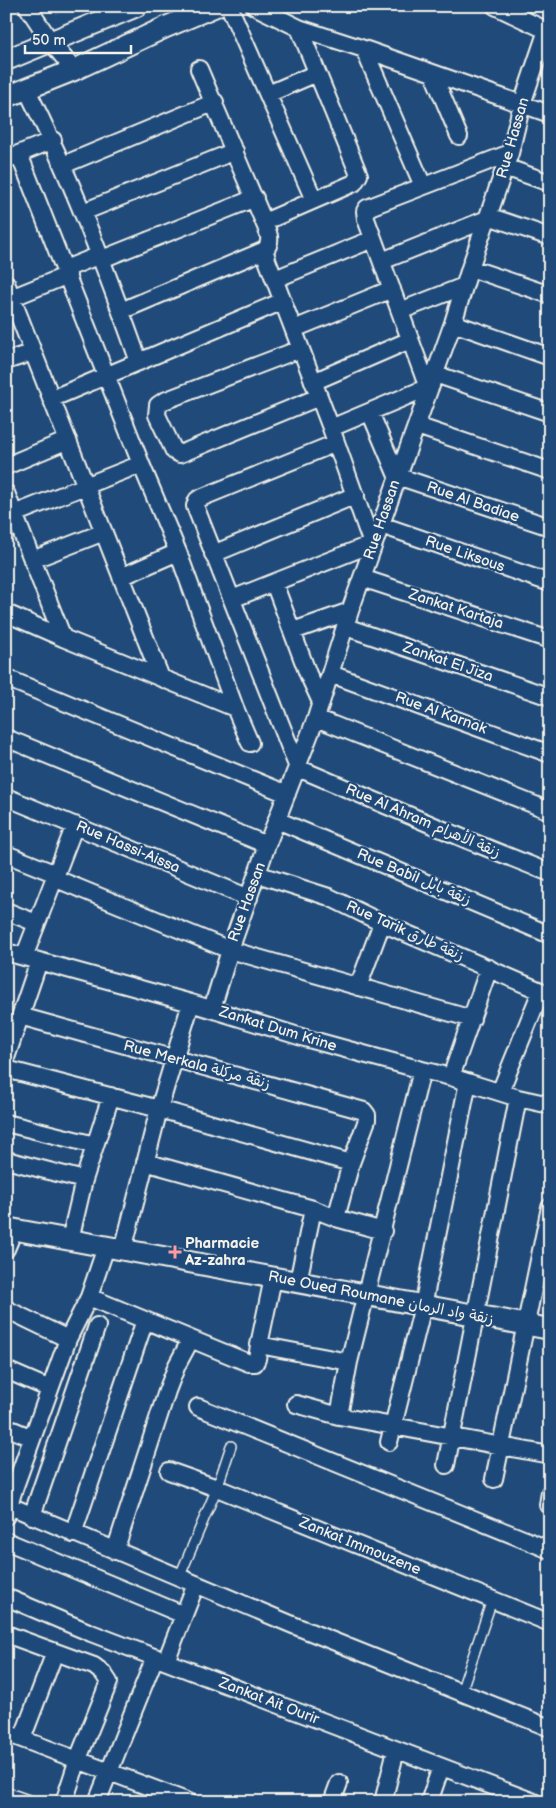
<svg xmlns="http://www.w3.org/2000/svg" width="556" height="1808" font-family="'Balsamiq Sans','Playpen Sans Arabic',sans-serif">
<rect width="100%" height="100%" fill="#1f4a7a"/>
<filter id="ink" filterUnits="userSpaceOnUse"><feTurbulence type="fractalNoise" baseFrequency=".02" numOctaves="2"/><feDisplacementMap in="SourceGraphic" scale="10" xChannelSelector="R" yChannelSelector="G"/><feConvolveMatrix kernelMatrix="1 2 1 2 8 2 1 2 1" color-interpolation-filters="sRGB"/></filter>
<g filter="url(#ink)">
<path fill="#2d5581" d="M51,6H76L56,15Z"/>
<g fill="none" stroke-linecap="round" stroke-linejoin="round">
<g stroke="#f4f1e8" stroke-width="12">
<path id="service" d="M179,1578L217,1488L231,1446
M461,1692L492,1600
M6,1792L34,1802"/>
</g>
<g stroke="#f4f1e8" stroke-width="20">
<path id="minor" d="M27,6L51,42L74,70
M229,6L314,200
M254,6L299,28L364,49L550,114
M495,6L550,32
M364,49L423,186
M199,69L264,222C268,232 273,241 265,250L267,260L331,428L372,544
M433,74L459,136
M26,88C71,177 106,269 139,362
M268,94L317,73
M19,154L141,464L178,552L235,708L250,743
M6,159L53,140
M63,165L215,102
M505,167L550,183
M83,212L235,151
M488,216L550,237
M264,222L354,183L359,175L299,28
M102,259L255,198
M382,261L487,219
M470,268L550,295
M65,269L100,255
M275,279L373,239
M6,283L161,678
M6,300L68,275
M121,311L265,250
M400,311L464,286
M453,323L550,357
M294,329L392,289
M300,349L164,401L158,405L157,415L174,451L180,454L319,397
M6,361L33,352
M435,374L550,413
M313,382L410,340
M428,388L366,219L365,211L367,208L510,153
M51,399L283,301
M370,412L397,476L550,527
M417,426L550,471
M331,428L431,386
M336,443L203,497L197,500L195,506L298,768L465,839L550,873
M6,466L68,440
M6,493L63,638
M14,514L141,464
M381,525L550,583
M213,554L356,495
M32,560L104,532
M121,577L178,552
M362,578L550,640
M274,583L308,674L321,702
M232,599L374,543
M6,613L63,638L235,708
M346,627L550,697
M293,631L350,611
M331,674L550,754
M6,678L287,794
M316,718L550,811
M6,738L267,845
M6,797L249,898
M277,820L550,935
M6,854L56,874
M257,874L329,897L382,923L550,995
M54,878L230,950L472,1019
M6,911L36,923
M6,952L191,1003L305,1038L422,1070L451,1077L518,1098L550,1105
M24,957L75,825
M358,987L382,923
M212,1009L230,950L267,845L316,718L350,611L453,323L470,268L510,153L522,104L547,30
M20,1016L364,1111L367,1115V1120L351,1163L336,1218
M6,1058L39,961
M6,1069L159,1109L351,1163
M451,1077L489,968
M500,1092L541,991
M6,1123L95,1145
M6,1160L84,1180
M145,1162L313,1209L336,1218L383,1231
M70,1240L84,1180L111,1096
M6,1249L14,1230
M123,1250L159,1109L191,1003
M298,1282L313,1209
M89,1297L249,1363H255L257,1359L259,1345L273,1278
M6,1309L68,1339
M259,1345L349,1362
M6,1370L50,1389
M296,1404L339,1416L550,1455
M198,1407L550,1550
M339,1416L349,1362L422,1070
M6,1427L32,1438
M389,1442L423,1306L468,1082
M446,1465L518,1098
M169,1471L217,1488L550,1623
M494,1479L550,1207
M548,1505L550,1492
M10,1506L293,1625L550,1728
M6,1516L14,1489L68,1339L89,1297L106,1247
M32,1516L97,1326
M73,1534L145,1320
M6,1541L184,1615
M115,1551L167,1391L177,1365L191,1339
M6,1597L91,1633L534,1802
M6,1634L94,1666L103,1673L109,1682L78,1759L64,1802
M166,1661L196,1584
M6,1733L189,1802
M22,1739L55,1652
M97,1802L155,1657
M332,1802L339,1783
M383,1802L396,1750
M429,1802L441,1767"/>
</g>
<g stroke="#f4f1e8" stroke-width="24">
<path id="tertiary" d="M6,60L137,6
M6,97L74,70L166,27L216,6
M6,1228L550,1329"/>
</g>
<use href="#service" stroke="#1f4a7a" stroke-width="9"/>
<use href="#minor" stroke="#1f4a7a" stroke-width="16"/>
<use href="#tertiary" stroke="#1f4a7a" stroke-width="20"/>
</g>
</g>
<path fill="#ff9aa2" stroke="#1f4a7a" stroke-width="2" d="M172.5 1244.5h5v5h5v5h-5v5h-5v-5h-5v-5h5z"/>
<g text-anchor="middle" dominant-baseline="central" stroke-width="4.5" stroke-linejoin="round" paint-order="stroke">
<g font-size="15" fill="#f4f1e8" stroke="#1f4a7a">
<text transform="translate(513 138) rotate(-74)">Rue Hassan</text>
<text transform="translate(473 502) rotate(19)">Rue Al Badiae</text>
<text transform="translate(382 520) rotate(-71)">Rue Hassan</text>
<text transform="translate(465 554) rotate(19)">Rue Liksous</text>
<text transform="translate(456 609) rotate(18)">Zankat Kartaja</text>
<text transform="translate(448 662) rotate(19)">Zankat El Jiza</text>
<text transform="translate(441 713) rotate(20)">Rue Al Karnak</text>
<text transform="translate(423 821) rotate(23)">Rue Al Ahram زنقة الأهرام</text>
<text transform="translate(128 847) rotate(23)">Rue Hassi-Aissa</text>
<text transform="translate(414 877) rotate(23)">Rue Babil زنقة بابل</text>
<text transform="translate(247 902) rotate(-70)">Rue Hassan</text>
<text transform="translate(405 931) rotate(24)">Rue Tarik زنقة طارق</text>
<text transform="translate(278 1029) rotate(17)">Zankat Dum Krine</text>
<text transform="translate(197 1065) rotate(15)">Rue Merkala زنقة مركلة</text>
<text transform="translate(381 1298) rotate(11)">Rue Oued Roumane زنقة واد الرمان</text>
<text transform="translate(360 1546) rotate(22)">Zankat Immouzene</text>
<text transform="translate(269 1701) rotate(21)">Zankat Ait Ourir</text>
</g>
<g font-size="15" font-weight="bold" fill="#f4f1e8" stroke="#1f4a7a" text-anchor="start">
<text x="185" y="1243">Pharmacie<tspan x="185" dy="17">Az-zahra</tspan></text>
</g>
</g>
<rect width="556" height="1808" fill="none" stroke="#1f4a7a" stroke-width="25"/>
<rect x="12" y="12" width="531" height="1783" fill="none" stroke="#f4f1e8" stroke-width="2" filter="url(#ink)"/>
<path d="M25 45v8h106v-8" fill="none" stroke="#f4f1e8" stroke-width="2.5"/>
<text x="32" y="45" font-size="15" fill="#f4f1e8" stroke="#1f4a7a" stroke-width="4" paint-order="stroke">50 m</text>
</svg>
